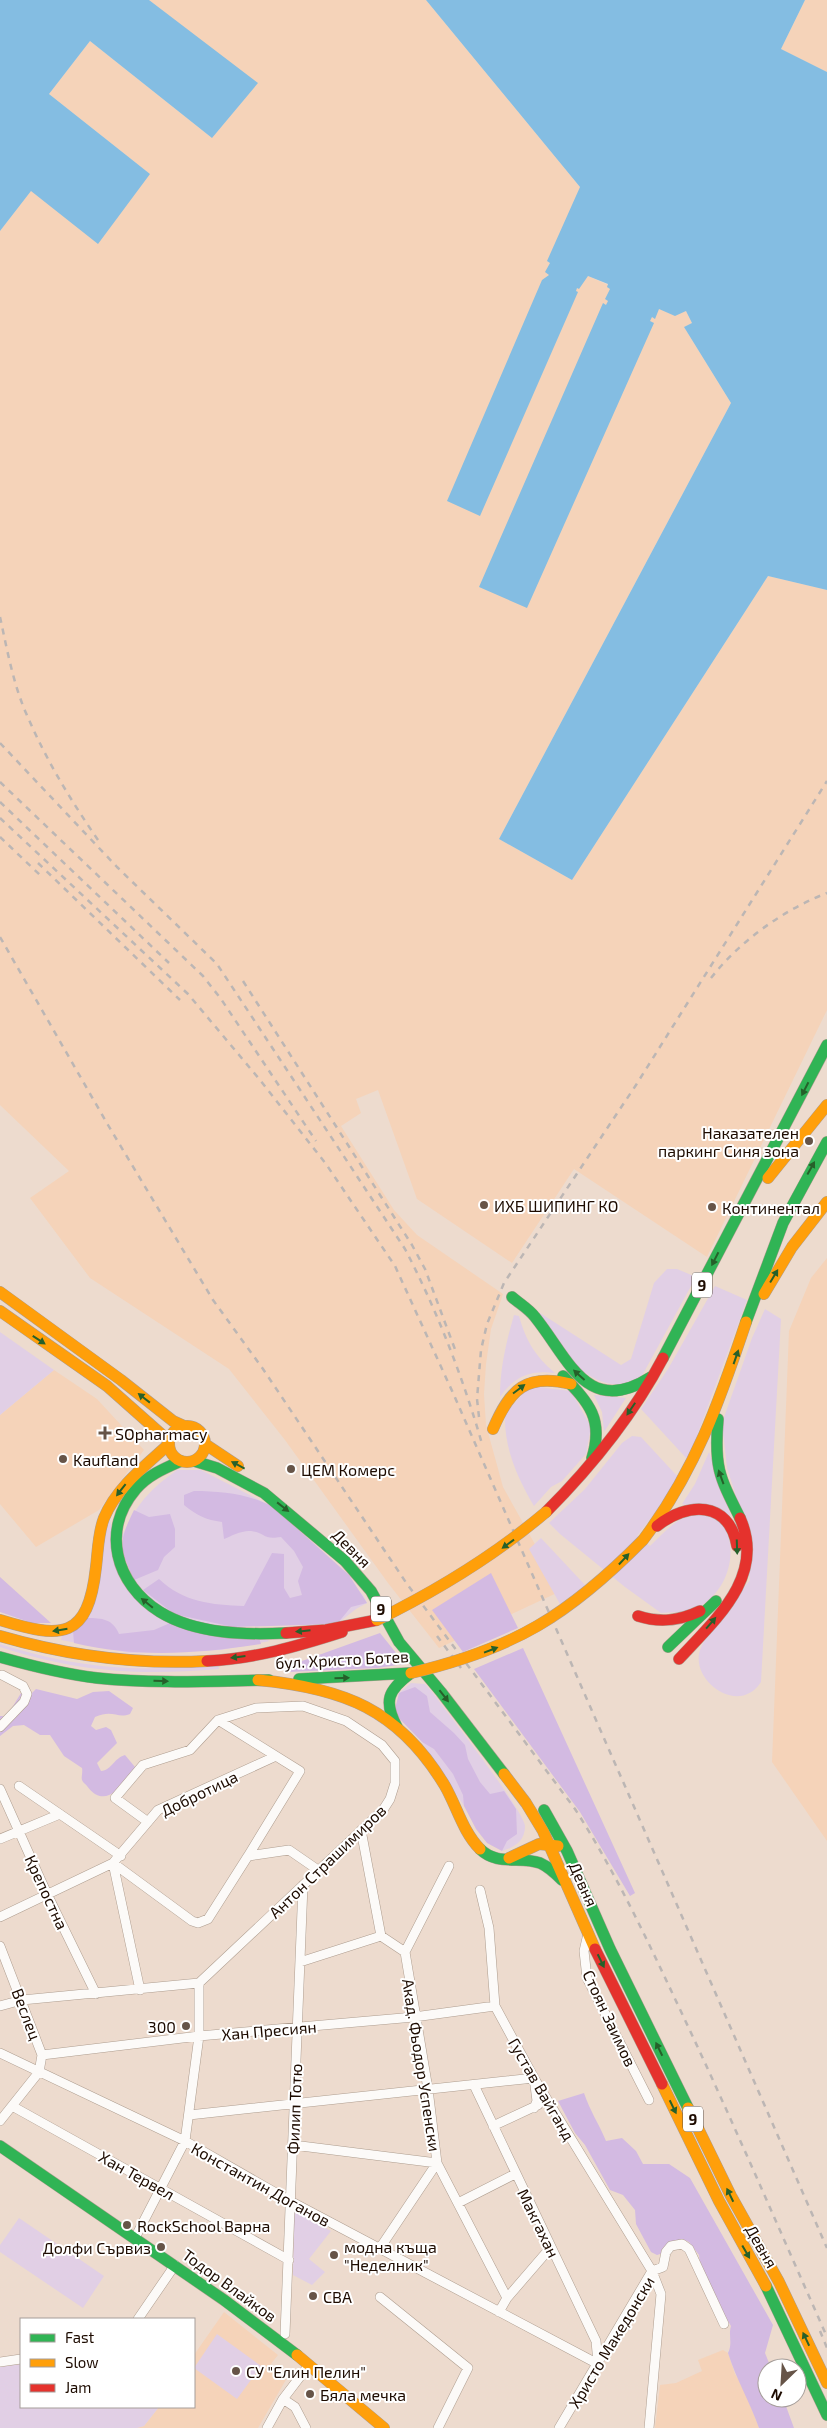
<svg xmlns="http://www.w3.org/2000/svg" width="827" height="2428" font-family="'Exo 2',sans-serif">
<rect width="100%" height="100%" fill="#eddbce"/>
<path fill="#f5d3b9" d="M149,0H426L580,187L588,276L608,285V287L674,315L686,311L692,323L684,327L731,403L499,839L572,880L768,576L827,590V1010L707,1257L574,1169L512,1263L417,1199L378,1090L356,1099L361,1113L341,1126L394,1210L417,1235L503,1294L491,1329L486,1364L484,1394L486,1425L503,1487L561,1591L439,1648L388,1583L285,1440L229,1369L90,1278L30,1198L69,1171L0,1105V231L31,191L150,174L49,94L90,41L212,138L257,84Z
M805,0H827V72L781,49Z
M827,1258V1841L772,1762L789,1331L811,1278Z
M54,1370L97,1399L144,1450L99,1510L36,1547L0,1504V1415Z
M224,2312L278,2355L270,2365L287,2378L258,2428H137L144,2426L159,2407H194V2355Z
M723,2350L728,2353L735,2374L744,2388L759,2428H655L660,2385L676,2383L702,2371L698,2360Z"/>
<path fill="#e1cfe5" d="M667,1269H677L696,1277L643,1374C625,1391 600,1385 581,1370C569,1360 548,1325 537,1311L621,1365L631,1359L654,1283Z
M715,1286L747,1300L688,1460L641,1409L668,1369Z
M765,1309L781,1319L761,1682C740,1715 694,1684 699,1654C703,1634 737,1597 750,1580L735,1493L727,1468L722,1423L752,1338Z
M514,1315L519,1316C526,1341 535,1356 555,1373C530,1370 515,1376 500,1397C500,1368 506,1343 514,1315Z
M0,1332L54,1370L0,1415Z
M530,1386L571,1391L591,1427L586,1454L562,1481L551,1487L534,1506C517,1477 504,1448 505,1414Z
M594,1395L626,1398L604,1432L602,1412Z
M632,1436L641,1437L678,1477L656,1511L637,1536L650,1546C661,1536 672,1522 686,1517C743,1498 746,1591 691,1610C682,1613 670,1612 661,1613L625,1587L560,1534L549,1523L585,1489L622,1443Z
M709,1452L731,1516L682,1504L695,1484Z
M177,1470H201L273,1507L363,1595L367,1603L356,1609L337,1624L152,1600L134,1580L122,1536C137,1504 148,1491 177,1470Z
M110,1519L121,1582L270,1641L221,1650L130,1653L61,1640L62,1635L73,1631Z
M541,1538L585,1585L560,1604L529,1549Z
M0,1644C80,1669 135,1672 218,1665L219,1669C138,1676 77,1672 0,1647Z
M411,1683L425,1684L433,1693C447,1712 524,1811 525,1826C525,1841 515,1847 502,1851L464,1806L422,1742L399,1693Z
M294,2211L331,2231L309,2259L325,2272L312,2285L293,2275Z
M19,2218L104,2276L83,2308L0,2252V2245Z
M217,2334L261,2366L237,2399L194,2368Z
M21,2364V2407H159L144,2426L137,2428H0V2367Z"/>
<path fill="#d3bae2" d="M194,1491C221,1491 250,1494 273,1507L349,1575L367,1603L351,1607L337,1624L233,1627L174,1614L143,1590L159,1579C183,1602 212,1605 244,1606L272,1553L284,1554V1588L290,1598L302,1595L298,1581L303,1567L294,1551L281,1537C262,1540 266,1533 251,1531C242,1530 231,1536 224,1539L222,1522C206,1520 196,1515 184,1505V1495Z
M134,1510L149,1517L170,1514L175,1529V1547L164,1557L158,1570L134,1580C119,1547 118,1543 134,1510Z
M491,1573L518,1628L463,1652L432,1610Z
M0,1577L51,1623H32L0,1612Z
M87,1618C102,1618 113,1619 119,1634L154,1630L170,1623L259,1638L261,1644C197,1654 137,1658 74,1643L73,1631Z
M380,1633L405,1664L377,1668L289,1672L288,1666Z
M523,1648L635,1893L630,1896L580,1812L474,1669Z
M415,1687L427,1696L430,1712L454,1733L465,1745L468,1759L480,1782L490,1794L504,1791L516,1809L517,1834L507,1841L502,1851L487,1843L476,1829L464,1806L463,1795L453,1774L434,1749L422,1742L394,1713L399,1693Z
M36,1689L77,1699L93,1692L109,1691L133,1708L130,1714C117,1719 113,1709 95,1717L91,1726L96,1730L106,1727L111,1730L117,1743L97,1763L101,1771C112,1770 114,1758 125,1755L135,1767C124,1785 105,1811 87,1786C86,1784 83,1783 82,1780C81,1777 83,1772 82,1768L64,1756L50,1735H40L24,1725L13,1726L0,1736V1716H7L21,1693H32Z
M584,2093C590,2111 599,2124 606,2141L622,2138L636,2151L643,2164H669L690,2178L773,2325L765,2353L771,2368H767V2398H783L794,2428H759C750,2402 736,2379 728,2353C733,2343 728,2336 731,2326L728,2321L723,2318L700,2264L699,2255L689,2242L682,2239L668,2243L663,2253L657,2255L651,2252L636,2224L635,2210L623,2195L610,2190L585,2145L575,2133L558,2101Z"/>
<path fill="#84bde2" d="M0,0H149L258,83L212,138L90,41L49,94L150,174L98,244L31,191L0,231Z
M426,0H805L781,49L827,72V590L768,576L572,880L499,839L731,403L684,327L692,323L686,311L675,316L659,309L655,319L652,317L650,321L654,323L527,608L479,587L603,303L606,305L608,301L605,299L610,289L607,287L608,284L588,276L579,289L577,288L576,291L578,292L480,516L447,501L542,280L549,275L545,272L550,263L547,261L580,187Z"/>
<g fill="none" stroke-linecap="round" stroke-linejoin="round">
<g stroke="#ae9d8f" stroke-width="10">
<path id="street" d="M218,1720L300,1771L248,1856
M0,1727L24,1702L27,1694L23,1686L2,1675
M19,1786L121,1856
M0,1789L47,1894L96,1994
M361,1830L381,1936L405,1952L428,2089L437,2163L507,2298
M0,1839L60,1814
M113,1863L192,1921L198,1923L208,1919L248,1856L289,1850L318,1870
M113,1863L140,1990
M480,1890L489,1928L495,2006L534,2078L652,2271L661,2294L649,2428
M0,1917L113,1863L158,1810L274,1757
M587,1938L584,1951L587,1978L649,2100
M0,1946L42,2055
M405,1952L449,1866
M300,1962L381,1936
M0,2006L22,2000L199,1983L383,1810L390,1799L395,1783V1761L382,1745L346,1721L303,1706L256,1708L218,1720L190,1750L143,1765L115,1798L148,1822
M0,2053L185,2141L290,2201L598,2364
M42,2055L199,2036L414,2017L495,2006
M474,2085L596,2341L598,2363
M12,2106L289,2260
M189,2115L534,2078L537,2101L534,2108
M0,2121L39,2072L42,2055
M493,2126L538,2105
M293,2145L437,2163L380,2248
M458,2203L515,2174
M135,2238L185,2141L199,2036V1983
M380,2297L468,2368L438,2428
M499,2312L507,2298L551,2247
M138,2319L175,2265
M285,2334L303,1885
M0,2362L21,2359
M283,2399L295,2407L306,2428
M267,2428L283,2399L309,2365
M559,2428L652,2271L663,2267L666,2252L671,2246L682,2244L689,2249L724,2324"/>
</g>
<g stroke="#ae9d8f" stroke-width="12">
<path id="fast" d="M512,1297C520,1304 529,1309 535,1317C569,1359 587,1418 651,1377
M746,1322L783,1223L827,1142
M663,1358L827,1045
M563,1376C589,1403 604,1419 592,1458
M718,1419C714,1467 719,1476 740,1518
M181,1461C165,1468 148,1475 136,1489C101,1530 115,1584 160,1612C196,1634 245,1635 286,1633
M194,1461L217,1468L264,1493L345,1561L371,1591L399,1642L441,1692L504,1774
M668,1647L716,1601
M0,1657C32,1666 64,1674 97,1678C154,1684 212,1681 269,1680
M299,1679L411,1673
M397,1727C383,1701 388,1690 411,1673
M544,1810L567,1851L610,1949L688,2108
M480,1849C497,1866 520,1856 540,1863C549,1867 555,1873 562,1880
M0,2146L224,2300L297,2355
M766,2286L827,2415"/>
</g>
<g stroke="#ae9d8f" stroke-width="12">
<path id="slow" d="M768,1178L827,1105
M0,1292L121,1380L173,1421L184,1426
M764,1294L792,1247L827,1202
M0,1311L107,1386L169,1441
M169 1444a18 18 0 1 1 36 0a18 18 0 1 1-36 0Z
M493,1429C510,1389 526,1373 571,1384
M205,1444L238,1466
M643,1540C695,1471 719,1403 746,1322
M0,1620C62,1639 88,1640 96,1567C98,1551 98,1533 104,1518C117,1487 145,1466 169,1444
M0,1636C69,1656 135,1665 207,1661
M258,1680C343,1688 399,1709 445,1786C457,1807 463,1832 480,1849
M504,1774L526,1803L543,1831L595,1949
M509,1858L539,1844L558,1846
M662,2084L719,2201L766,2286
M688,2108L731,2196L779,2282L827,2383
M297,2355L384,2428"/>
</g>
<g stroke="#ae9d8f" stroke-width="12">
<path id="jam" d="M546,1512C591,1467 633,1415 663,1358
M657,1526C687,1502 729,1500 737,1546
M638,1616C660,1623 679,1621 700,1611
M286,1633L326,1630L377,1620
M679,1659C716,1619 766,1576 740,1518
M207,1661C254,1659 298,1646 342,1632
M595,1949L662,2084"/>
</g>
<use href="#street" stroke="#fcfaf8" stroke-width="9"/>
<use href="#fast" stroke="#30b455" stroke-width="11"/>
<use href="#slow" stroke="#ff9f0a" stroke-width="11"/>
<use href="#jam" stroke="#e5322d" stroke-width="11"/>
<path stroke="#bcb6b4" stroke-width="2.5" stroke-dasharray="6 6" stroke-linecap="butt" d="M0,617C7,649 13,683 26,713C46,760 70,799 98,840
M0,743L117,867L217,964L405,1249C436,1308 464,1380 482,1444
M0,782L203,976L221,999L316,1141
M0,802L169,963
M0,818L188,994L260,1080L326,1164L395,1266L453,1393L827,2248
M0,837L41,876
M38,863L180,1000
M0,937L108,1125L213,1300L263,1369L407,1584L575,1809C618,1876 651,1948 685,2020C734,2124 780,2231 827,2337
M711,978C740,941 783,910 827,893
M243,981L412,1245L425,1269L456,1352
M479,1417L477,1399L481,1350L487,1324L504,1283L636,1085L827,781
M437,1636L461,1668
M820,2331L827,2348"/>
<g stroke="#af9e91" stroke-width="12" stroke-linecap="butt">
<path id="slow-bridge" d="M377,1620C438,1590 494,1556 546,1512
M411,1673C514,1649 569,1615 643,1540"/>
</g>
<use href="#slow-bridge" stroke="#ff9f0a" stroke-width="11"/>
</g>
<defs><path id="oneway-solid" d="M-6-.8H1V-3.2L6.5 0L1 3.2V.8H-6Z" transform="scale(1.25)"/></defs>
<g fill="#26602a">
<use href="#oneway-solid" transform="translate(805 1089) rotate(117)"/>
<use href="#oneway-solid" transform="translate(811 1168) rotate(-61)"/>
<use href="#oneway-solid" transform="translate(715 1259) rotate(117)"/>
<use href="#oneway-solid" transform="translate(774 1276) rotate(-59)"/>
<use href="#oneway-solid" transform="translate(39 1340) rotate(33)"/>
<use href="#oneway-solid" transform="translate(736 1357) rotate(-71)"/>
<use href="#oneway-solid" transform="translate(579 1375) rotate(-138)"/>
<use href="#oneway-solid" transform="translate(519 1389) rotate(-37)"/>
<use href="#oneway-solid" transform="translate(144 1398) rotate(-142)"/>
<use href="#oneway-solid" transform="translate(631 1409) rotate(124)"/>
<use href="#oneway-solid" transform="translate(238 1465) rotate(-152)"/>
<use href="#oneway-solid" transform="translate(721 1477) rotate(-110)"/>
<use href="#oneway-solid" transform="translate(121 1490) rotate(128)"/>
<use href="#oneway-solid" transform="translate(283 1507) rotate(38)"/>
<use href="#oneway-solid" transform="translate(508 1544) rotate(144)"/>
<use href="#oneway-solid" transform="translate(737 1547) rotate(88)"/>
<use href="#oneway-solid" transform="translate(624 1559) rotate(-47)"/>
<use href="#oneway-solid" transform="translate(147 1603) rotate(-141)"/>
<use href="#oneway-solid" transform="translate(711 1623) rotate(-49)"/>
<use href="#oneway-solid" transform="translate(60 1630) rotate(171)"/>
<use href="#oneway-solid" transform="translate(303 1631) rotate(174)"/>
<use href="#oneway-solid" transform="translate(491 1650) rotate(-21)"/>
<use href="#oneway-solid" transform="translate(238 1657) rotate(173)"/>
<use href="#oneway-solid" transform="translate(342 1678) rotate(-2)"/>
<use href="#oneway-solid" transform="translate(161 1681) rotate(1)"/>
<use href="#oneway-solid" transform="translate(444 1696) rotate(52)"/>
<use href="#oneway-solid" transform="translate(601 1961) rotate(64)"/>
<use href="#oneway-solid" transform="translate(659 2049) rotate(-116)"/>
<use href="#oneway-solid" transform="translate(673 2107) rotate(64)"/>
<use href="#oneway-solid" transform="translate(730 2195) rotate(-116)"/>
<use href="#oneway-solid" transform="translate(746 2252) rotate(60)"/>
<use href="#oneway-solid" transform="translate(806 2339) rotate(-115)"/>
</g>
<g fill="#665448" stroke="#fff" stroke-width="2">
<circle cx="809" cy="1141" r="5"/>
<circle cx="484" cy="1205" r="5"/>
<circle cx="712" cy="1207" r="5"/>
<path d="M102.5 1425.5h5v5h5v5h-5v5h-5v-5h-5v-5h5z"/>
<circle cx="63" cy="1459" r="5"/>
<circle cx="291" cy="1469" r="5"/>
<circle cx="186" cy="2026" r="5"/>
<circle cx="127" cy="2225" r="5"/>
<circle cx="161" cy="2247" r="5"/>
<circle cx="334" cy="2255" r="5"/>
<circle cx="313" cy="2296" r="5"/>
<circle cx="236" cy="2371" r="5"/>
<circle cx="310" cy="2394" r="5"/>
</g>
<g text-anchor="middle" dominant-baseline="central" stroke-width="4" stroke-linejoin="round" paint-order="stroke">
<g fill="#fff" stroke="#61544c" stroke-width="1">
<rect x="692" y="1272.5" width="20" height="25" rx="4"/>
<rect x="371" y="1596.5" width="20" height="25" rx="4"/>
<rect x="683" y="2106.5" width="20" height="25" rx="4"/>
</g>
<g font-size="15" font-weight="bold" fill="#1d0b00">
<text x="702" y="1285">9</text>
<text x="381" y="1609">9</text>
<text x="693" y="2119">9</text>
</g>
<g font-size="16" fill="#1d0b00" stroke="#fff" text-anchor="start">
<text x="799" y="1132" text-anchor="end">Наказателен<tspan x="799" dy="18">паркинг Синя зона</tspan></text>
<text x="494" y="1205">ИХБ ШИПИНГ КО</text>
<text x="722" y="1207">Континентал</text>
<text x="115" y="1433">SOpharmacy</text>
<text x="73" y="1459">Kaufland</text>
<text x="301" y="1469">ЦЕМ Комерс</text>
<text x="176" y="2026" text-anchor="end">300</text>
<text x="137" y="2225">RockSchool Варна</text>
<text x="344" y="2246">модна къща<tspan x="344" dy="18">"Неделник"</tspan></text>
<text x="151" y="2247" text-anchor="end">Долфи Сървиз</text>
<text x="323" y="2296">CBA</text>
<text x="246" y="2371">СУ "Елин Пелин"</text>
<text x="320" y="2394">Бяла мечка</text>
</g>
<g font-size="16" fill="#1d0b00" stroke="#fff">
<text transform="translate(352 1548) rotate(45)">Девня</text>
<text transform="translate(342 1659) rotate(-3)">бул. Христо Ботев</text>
<text transform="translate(199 1793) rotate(-26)">Добротица</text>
<text transform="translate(327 1861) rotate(-44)">Антон Страшимиров</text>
<text transform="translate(584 1884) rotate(66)">Девня</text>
<text transform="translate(47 1892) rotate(65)">Крепостна</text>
<text transform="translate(27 2014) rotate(69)">Веслец</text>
<text transform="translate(610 2018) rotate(65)">Стоян Заимов</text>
<text transform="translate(269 2030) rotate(-5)">Хан Пресиян</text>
<text transform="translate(422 2065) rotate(81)">Акад. Фьодор Успенски</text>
<text transform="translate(542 2089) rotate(60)">Густав Вайганд</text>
<text transform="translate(294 2109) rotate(-88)">Филип Тотю</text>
<text transform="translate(137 2175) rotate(29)">Хан Тервел</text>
<text transform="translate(261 2184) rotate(29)">Константин Доганов</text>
<text transform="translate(539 2223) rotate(64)">Макгахан</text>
<text transform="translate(762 2246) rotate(60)">Девня</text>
<text transform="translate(230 2285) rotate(36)">Тодор Влайков</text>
<text transform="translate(611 2342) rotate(-59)">Христо Македонски</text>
</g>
</g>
<rect x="20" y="2318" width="175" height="90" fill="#ffffff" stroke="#a59d99"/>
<rect x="30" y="2334" width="25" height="8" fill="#30b455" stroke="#a59d99"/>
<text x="65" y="2343" font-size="15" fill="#1d0b00">Fast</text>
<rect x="30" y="2359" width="25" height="8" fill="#ff9f0a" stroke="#a59d99"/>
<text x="65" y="2368" font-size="15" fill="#1d0b00">Slow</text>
<rect x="30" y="2384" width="25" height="8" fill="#e5322d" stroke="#a59d99"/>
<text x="65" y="2393" font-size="15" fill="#1d0b00">Jam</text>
<g transform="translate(782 2383) rotate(205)"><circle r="24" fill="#ffffff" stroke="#a59d99"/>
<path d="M0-4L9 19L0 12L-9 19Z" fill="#665448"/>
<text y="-8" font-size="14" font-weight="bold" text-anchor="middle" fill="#1d0b00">N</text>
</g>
</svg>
